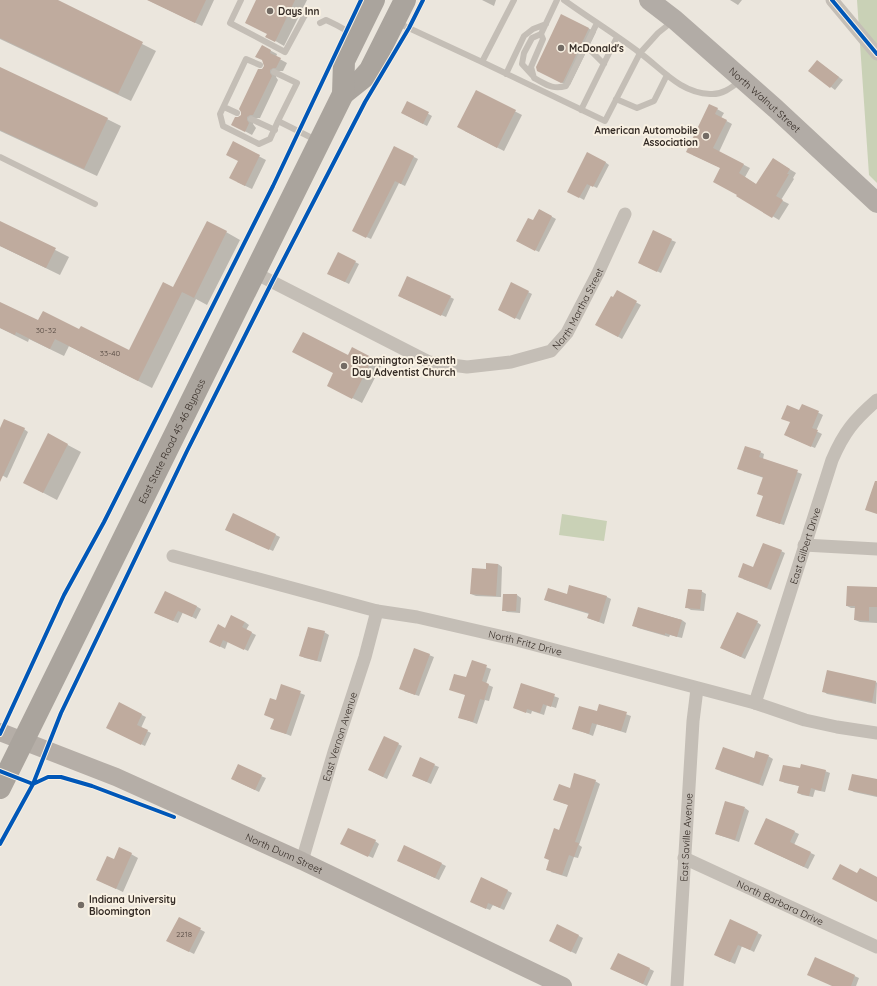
<svg xmlns="http://www.w3.org/2000/svg" width="877" height="986" font-family="Quicksand,sans-serif">
<rect width="100%" height="100%" fill="#ebe6dd"/>
<path fill="#c9d1b6" d="M857,0H877V183L869,175Z
M562,514L607,521L604,541L559,535Z"/>
<path fill="#0003" d="M0,0H55L156,51L131,101L0,39Z
M148,0H214L202,26Z
M257,0H307L284,46L267,36L268,34Z
M482,0H496L494,6Z
M730,0H742L738,5Z
M561,15L596,32L570,85L568,86L545,74Z
M262,46L277,54L276,57L287,63L283,71H280L277,73L276,77L278,80L260,118H257L254,120L253,124L256,128L252,135L239,128L242,116L265,67Z
M817,61L843,80L835,90L810,71Z
M0,69L107,119L121,126L97,176L0,131Z
M477,92L522,115L504,151L465,131Z
M407,102L432,116L427,126L406,115Z
M717,109L724,113L721,118L732,124L719,152L750,168L745,177L757,185L773,159L796,173L793,178L794,179L781,200L789,204L779,220L738,195L721,168L693,155Z
M233,143L266,160L252,189L237,182L239,161Z
M394,147L418,159L405,186L399,183L371,239L358,233Z
M605,162L609,165L597,188L591,185L584,200L568,191Z
M540,210L556,219L539,252L517,241L534,222Z
M0,222L69,257L60,275L0,246Z
M226,232L240,240L207,305L196,299L152,388L69,346L64,356L29,339L28,342L0,328V303L39,322L80,330L129,351Z
M671,240L676,242L661,273L643,265Z
M339,254L359,264L349,284L333,276Z
M528,292L532,294L520,320L503,312Z
M617,292L641,305L622,339L597,324Z
M450,297L454,299L446,317L403,298Z
M353,349L382,364L362,403L337,390Z
M803,405L823,415L816,431L822,434L815,448L789,437Z
M24,429L28,432L7,478L0,474V430Z
M49,435L81,452L57,500L38,490Z
M760,452L764,454L763,459L802,474L784,525L762,518L764,496L758,493L764,478L743,471Z
M233,515L280,537L273,551L231,532Z
M781,551L785,553L771,590L743,579L754,568Z
M487,564H498L502,567L501,597L476,596L471,594L487,570Z
M877,588V623L860,622L855,620L856,608H851L847,606Z
M701,591L706,594L704,611L691,610L686,607Z
M517,595L521,598L520,613L507,612L503,610Z
M567,595L607,597L611,599L604,624L588,618L589,614L550,602L545,600Z
M196,606L201,609L196,619L183,612L178,623L160,615Z
M639,608L682,620L686,623L682,638L670,635L669,637L638,628L634,625Z
M245,622L249,625L246,630L256,635L248,651L228,641L225,649L215,644L226,629Z
M757,622L761,625L745,659L726,650Z
M324,632L329,635L321,662L305,658L301,656Z
M429,655L434,657L419,696L404,691Z
M472,662L491,669L486,684L493,687L489,701L485,700L477,724L464,719L467,679Z
M876,682L877,683L876,704L827,694L823,691Z
M521,684L559,698L556,708L547,705L544,715L532,711L531,714L514,708Z
M282,686L305,695L291,736L271,728L275,719L277,701Z
M119,704L146,717L141,728L151,733L145,746L112,730Z
M600,705L631,716L626,733L597,724L593,736L573,728L598,713Z
M398,744L402,746L387,779L373,772Z
M768,756L773,759L763,786L720,771Z
M434,765L439,767L431,784L418,778Z
M800,770L825,771L830,773L825,792L815,790L813,797L802,795L798,793L799,786L785,783L781,781Z
M261,776L266,778L259,792L236,781Z
M595,781L600,784L579,845L582,847L578,858L574,857L567,877L551,872L560,831L569,805L554,800L570,789Z
M877,781V797L854,792L850,790Z
M745,808L749,811L739,842L716,834Z
M766,819L799,834L794,845L815,855L808,869L755,844Z
M375,841L379,844L373,858L346,846Z
M131,854L138,858L123,892L104,883L114,861Z
M403,863L442,864L446,866L439,880Z
M482,878L512,893L504,910L493,905L490,910L475,904Z
M179,918L205,932L194,954L172,943Z
M731,921L762,935L754,952L742,946L735,964L719,957Z
M557,925L583,938L576,954L554,943Z
M618,954L654,971L647,986L616,971Z
M815,958L859,978L856,986H833Z"/>
<path fill="#bfab9e" d="M0,0H58L143,42L118,94L0,38Z
M147,0H206L195,23Z
M256,0H295L275,42L265,37L267,34L245,23Z
M561,14L589,28L563,82L561,83L537,71L536,67Z
M262,45L271,50L270,53L281,58L276,68H273L270,70V73L272,76L253,115H250L247,117V120L249,123L245,132L231,125L235,117H238L241,115V112L239,109L258,69H262L264,66L262,60L255,57Z
M817,60L839,77L830,88L808,71Z
M0,67L108,118L84,169L0,130Z
M476,90L516,110L497,148L457,127Z
M407,101L429,112L423,124L401,113Z
M709,104L718,108L715,114L727,120L713,148L744,164L739,173L756,184L773,158L790,169L787,174H789L776,196L783,200L772,218L736,196L737,195L713,182L720,168L686,152Z
M233,141L260,155L245,186L229,178L238,161L226,155Z
M394,146L414,156L401,184L395,181L366,238L352,231Z
M587,152L606,162L593,187L587,184L579,198L567,192Z
M539,209L552,216L535,251L516,241L528,218L533,220Z
M0,221L56,248L46,268L0,246Z
M207,221L227,231L194,298L182,292L138,381L55,339L50,349L16,332L15,335L0,328V302L38,320L43,311L79,329L81,326L129,350L163,282L173,287Z
M653,230L672,239L657,272L638,263Z
M338,252L356,261L345,282L327,274Z
M407,276L451,296L441,316L398,296Z
M511,282L529,291L515,319L498,310Z
M617,290L637,301L618,337L595,325L611,296L613,297Z
M303,332L348,355L352,347L373,358L352,399L327,386L333,373L292,352Z
M802,404L819,411L812,428L818,430L811,447L784,435L790,422L781,419L787,405L799,410Z
M4,419L25,428L0,482V428Z
M48,433L68,444L43,493L23,483Z
M745,446L761,451L759,457L798,470L780,524L756,516L763,496L757,494L763,477L737,469Z
M875,481H877V514L865,510Z
M233,513L276,534L269,550L225,530Z
M763,543L782,550L767,588L738,577L743,563L753,567Z
M486,563L498,564L496,596L470,594L472,568L486,569Z
M569,585L607,596L599,622L587,618L589,613L544,600L548,588L567,594Z
M847,586L877,587V607H869V621L854,620L855,606H846Z
M688,589L702,590L700,609L685,608Z
M165,591L197,606L192,617L178,611L173,621L154,613Z
M503,594H517L516,611H502Z
M638,607L682,620L677,637L665,633V635L632,626Z
M737,612L758,621L741,657L720,648Z
M231,615L245,622L242,627L252,632L244,650L223,640L220,647L209,642L218,624L225,628Z
M308,627L325,631L317,661L299,656Z
M414,648L430,654L415,695L399,689Z
M472,660L487,665L482,681L489,684L484,700L480,699L473,722L458,718L465,695L449,690L454,674L466,677Z
M827,670L876,681L872,702L822,692Z
M521,683L555,694L551,707L543,704L540,713L527,709L526,713L513,708Z
M281,684L301,691L286,734L270,729L274,719L264,715L270,698L276,700Z
M119,702L142,714L137,725L148,730L141,745L106,728Z
M599,704L627,712L621,731L592,723L589,734L572,729L579,706L597,711Z
M384,736L399,743L383,777L368,770Z
M723,747L754,758L756,751L769,755L759,784L715,769Z
M420,757L435,764L427,782L412,776Z
M238,764L262,775L255,790L231,779Z
M801,764L826,770L821,791L811,788L809,796L797,793L799,786L779,781L783,765L800,768Z
M574,773L596,780L575,842L579,843L574,857L569,855L562,875L546,870L549,860L544,858L554,828L559,830L568,805L553,800L559,784L570,788Z
M852,774L877,779V796L848,790Z
M725,801L745,807L735,840L715,834Z
M766,818L795,831L790,842L811,852L804,867L754,844Z
M348,828L376,840L368,857L340,844Z
M404,845L442,863L435,878L397,861Z
M119,847L132,853L116,889L96,880L107,856L114,859Z
M840,864L857,873L860,868L877,877V902L832,879Z
M481,877L508,890L500,908L488,903L486,909L470,902Z
M179,917L201,928L189,952L166,941Z
M730,919L758,932L750,950L738,945L730,962L714,955Z
M557,924L579,935L571,952L549,941Z
M618,953L650,968L643,984L610,969Z
M815,957L855,975L851,986H832L807,975Z"/>
<g fill="none" stroke-linecap="round" stroke-linejoin="round">
<path stroke="#c4beb6" stroke-width="6" d="M241,0L230,23L285,52L305,15
M557,0L541,34L543,39L531,67L534,78C546,84 552,90 566,86L597,23
M564,0C589,18 615,34 640,53C662,69 680,93 710,94C722,95 731,88 740,81
M320,23L326,20C334,24 345,28 351,35
M398,23L482,62L605,121L640,53L658,33L673,21
M586,46L604,64
M482,62L514,0
M260,65L246,59L220,114L223,126L259,144L270,139L278,121L316,140
M274,72L297,83L278,121
M506,74L524,36L533,29L546,24
M533,76L522,64L524,53L532,38L541,34
M616,99L637,108L654,101L667,75
M224,107L237,113
M581,110L617,37
M251,119L275,130
M0,157L95,204"/>
<g stroke="#c4beb6" stroke-width="13">
<path d="M832,0L877,54"/>
<path id="s1" d="M255,273L429,362L467,367L511,362L551,351L567,333L598,273L625,214"/>
<path d="M804,545L877,549"/>
<path id="s2" d="M173,556L377,611L417,617L513,639L755,703L805,720L837,727L877,733"/>
<path id="s3" d="M755,703L832,460C844,432 854,420 877,400"/>
<path id="s4" d="M684,858L877,947"/>
<path id="s5" d="M302,861L334,752L365,657L377,611"/>
<path id="s6" d="M677,986L693,721L697,689"/>
</g>
<path stroke="#b5aea7" stroke-width="18" id="s7" d="M0,732L116,777L302,861L563,986"/>
<path stroke="#b2aca6" stroke-width="20" id="s8" d="M649,0L675,20L776,109L877,203"/>
<g stroke="#aaa49d" stroke-width="22">
<path d="M343,94L363,78L370,70L405,0"/>
<path id="s9" d="M0,788L343,94L344,61L374,0"/>
</g>
<g stroke="#f9f1e3" stroke-width="6">
<path id="cycleway" d="M832,0L877,54
M0,734L64,595L104,522L273,186L361,0
M0,771L33,784L48,777H61L92,786L174,817
M0,844L33,784L61,713L187,451L272,282L365,102L409,28L423,0"/>
</g>
<use href="#cycleway" stroke="#0057b8" stroke-width="4"/>
</g>
<g fill="#746c65" stroke="#f9f1e3" stroke-width="1.5">
<circle cx="270" cy="11" r="4"/>
<circle cx="561" cy="48" r="4"/>
<circle cx="706" cy="136" r="4"/>
<circle cx="344" cy="366" r="4"/>
<circle cx="81" cy="905" r="4"/>
</g>
<g text-anchor="middle" dominant-baseline="central" stroke-width="4" stroke-linejoin="round" paint-order="stroke">
<g font-size="8" fill="#574b43">
<text x="46" y="330">30-32</text>
<text x="110" y="353">33-40</text>
<text x="184" y="934">2218</text>
</g>
<g font-size="10" font-weight="bold" fill="#342b25" stroke="#f9f1e3" text-anchor="start">
<text x="278" y="11">Days Inn</text>
<text x="569" y="48">McDonald's</text>
<text x="698" y="130" text-anchor="end">American Automobile<tspan x="698" dy="12">Association</tspan></text>
<text x="352" y="360">Bloomington Seventh<tspan x="352" dy="12">Day Adventist Church</tspan></text>
<text x="89" y="899">Indiana University<tspan x="89" dy="12">Bloomington</tspan></text>
</g>
<g font-size="10" fill="#342b25" stroke="#f9f1e3">
<text stroke="none"><textPath href="#s8" startOffset="153">North Walnut Street</textPath></text>
<text stroke="none"><textPath href="#s1" startOffset="370">North Martha Street</textPath></text>
<text stroke="none"><textPath href="#s9" startOffset="387">East State Road 45 46 Bypass</textPath></text>
<text stroke="none"><textPath href="#s3" startOffset="165">East Gilbert Drive</textPath></text>
<text stroke="none"><textPath href="#s2" startOffset="363">North Fritz Drive</textPath></text>
<text stroke="none"><textPath href="#s5" startOffset="130">East Vernon Avenue</textPath></text>
<text stroke="none"><textPath href="#s6" startOffset="149">East Saville Avenue</textPath></text>
<text stroke="none"><textPath href="#s7" startOffset="309">North Dunn Street</textPath></text>
<text stroke="none"><textPath href="#s4" startOffset="106">North Barbara Drive</textPath></text>
</g>
</g>
</svg>
